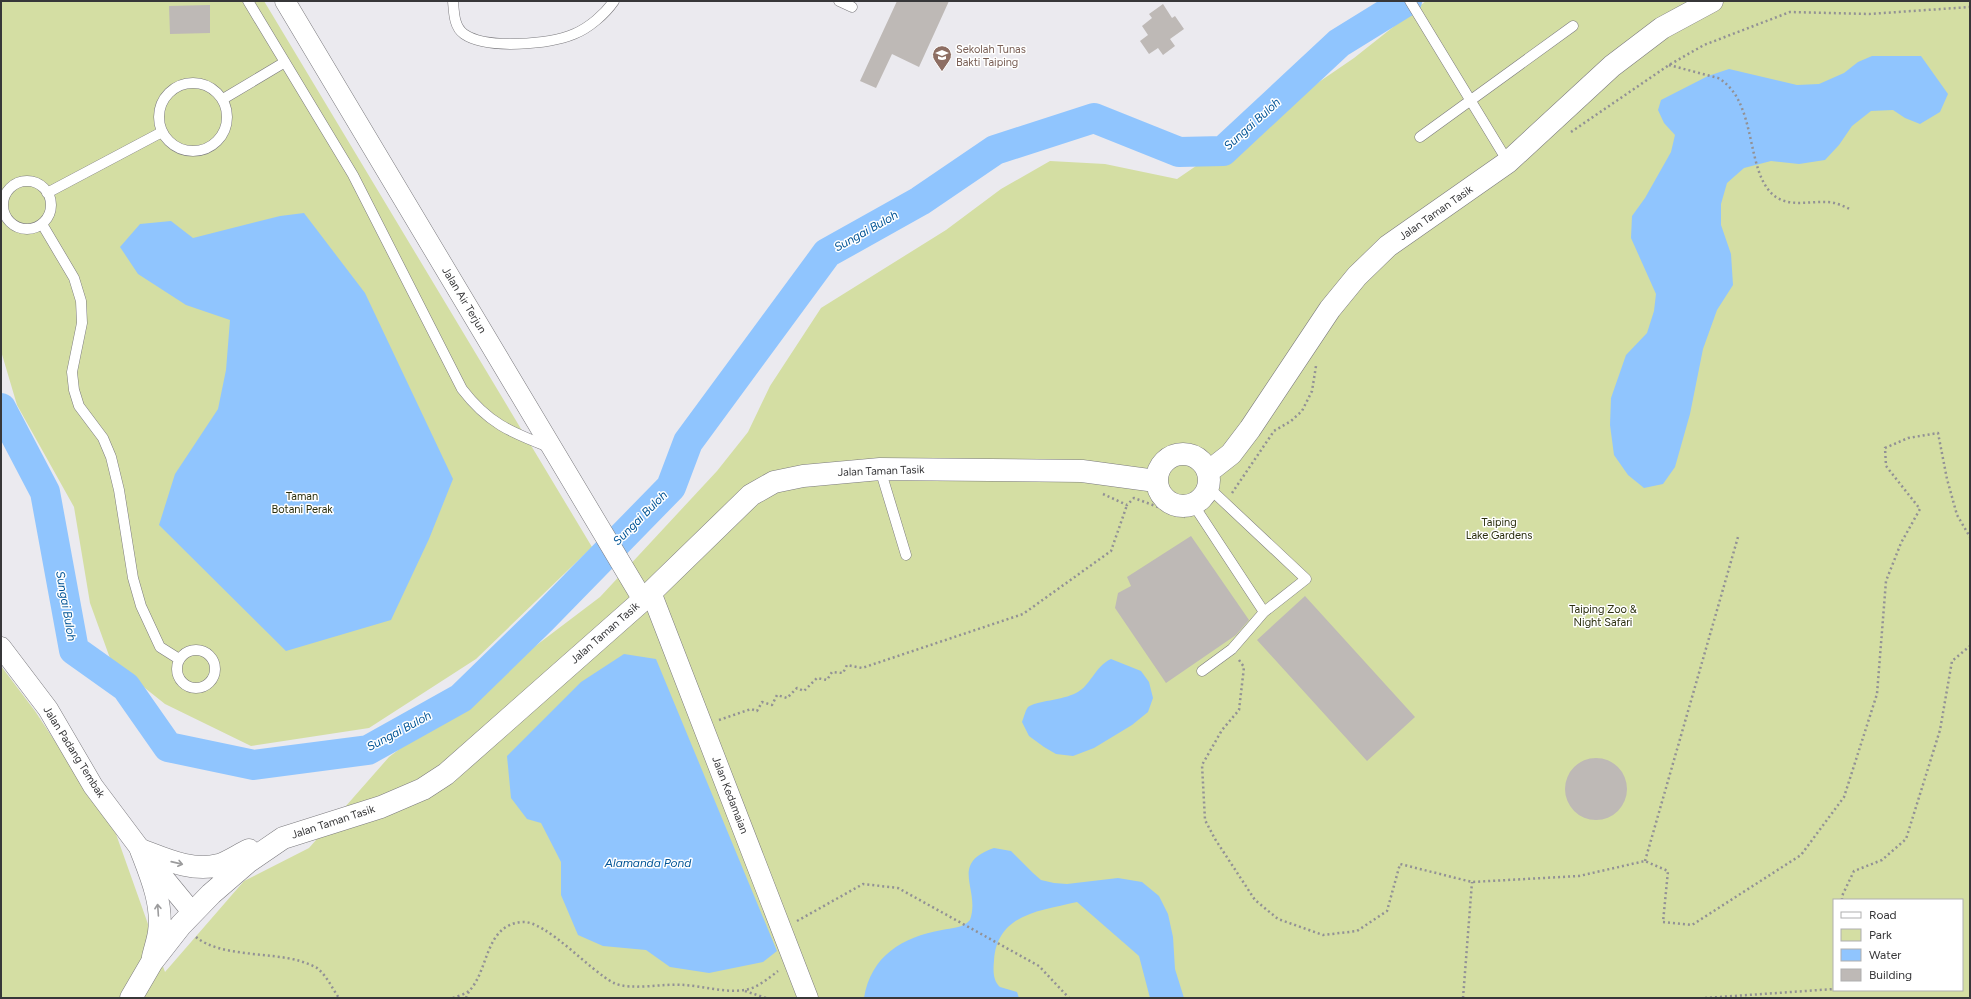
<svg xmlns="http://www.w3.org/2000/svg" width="1971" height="999" font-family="Figtree,sans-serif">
<rect width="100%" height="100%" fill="#ebeaef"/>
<path fill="#d4dea3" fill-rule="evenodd" d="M1,1H264L592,547L476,659L369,728L251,746L165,704L111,661L90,603L74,507L17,405L1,351Z
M1426,1H1970V998H1V666L35,711L116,834L165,972L244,881L309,848L389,757L600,597L717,471L748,432L770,386L821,308L946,230L1001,189L1050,161L1105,164L1177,179L1354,58ZM1834,900H1962V990H1834Z"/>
<path fill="#90c5fe" d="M1872,56H1921L1948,94L1940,112L1920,124L1905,118L1893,110L1871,111L1852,126L1839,145L1825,160L1799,164L1771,161L1744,168L1727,183L1721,204V225L1731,254L1733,285L1717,310L1703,349L1690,414L1675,467L1663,484L1644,488L1628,475L1614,455L1610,425L1611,398L1626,355L1647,333L1654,311L1656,294L1631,238L1632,216L1645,198L1671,152L1675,135L1664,123L1658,110L1661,100L1708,76L1729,69L1797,85L1819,84L1844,73L1858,62Z
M304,213L365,293L453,479L429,539L391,620L286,651L159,525L175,474L218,409L226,370L230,320L186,305L138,274L120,247L140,224L171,221L193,238L280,216Z
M624,654L656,659L777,951L763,962L709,973L670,967L646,950L603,946L578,935L561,895V862L541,823L527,819L511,798L507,756L581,682Z
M1111,659L1141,671L1149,682L1153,698L1148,712L1132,725L1094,748L1073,756L1056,754L1044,747L1029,736L1022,722C1024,717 1025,711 1028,707C1036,701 1063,700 1076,693C1091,686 1094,667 1111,659Z
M994,848L1011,851L1033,873L1041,880L1054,883L1067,884L1118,878L1142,882L1159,896L1168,914L1173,937L1175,969L1184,998H1150L1139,956L1077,902C1039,911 997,914 994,961C993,970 993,981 1000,987L1017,992L1019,998H864C871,956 902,937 942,930C952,928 963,928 970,920C981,889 948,864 994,848Z"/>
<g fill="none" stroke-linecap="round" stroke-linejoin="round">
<path stroke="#90c5fe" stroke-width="30" d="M1,408L45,492L74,650L126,687L168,747L254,765L368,750L461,698L542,619L671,487L688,442L827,253L920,201L995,150L1094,118L1179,152L1223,151L1339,43L1407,1"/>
</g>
<path fill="#beb9b6" d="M897,1H949L919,67L892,54L876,88L860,81Z
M1163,4L1172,18L1175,16L1184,29L1170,39L1175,46L1163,55L1158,48L1149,54L1140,41L1148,35L1142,26L1152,18L1149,14Z
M210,5V33L170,34L169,6Z
M1191,536L1249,620L1236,635L1166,683L1115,608L1118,593L1131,586L1127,577Z
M1305,596L1415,717L1367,761L1257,640Z
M1565 789a31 31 0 1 1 62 0a31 31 0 1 1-62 0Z"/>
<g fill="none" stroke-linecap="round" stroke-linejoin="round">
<g stroke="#7b7a7e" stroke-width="11">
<path id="lane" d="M248,1L353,175L462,389C488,423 510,432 549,447
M453,1C454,13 454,27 464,34C487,50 550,44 574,34C589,28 605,14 614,1
M839,1L852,7
M1410,1L1508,162
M159 117a34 34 0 1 1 68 0a34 34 0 1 1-68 0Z
M223,99L285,62
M1420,137L1573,26
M3 205a24 24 0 1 1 48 0a24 24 0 1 1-48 0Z
M47,193L162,132
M42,224L74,278L81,301L82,323L72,372L74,390L79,406L103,438L111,457L119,490L133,578L141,606L160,647L179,659
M880,469L906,555
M1208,487L1306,579L1264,612
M1193,504L1264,612L1232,649L1202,671
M177 669a19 19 0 1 1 38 0a19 19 0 1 1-38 0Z"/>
</g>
<g stroke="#7b7a7e" stroke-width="21">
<path id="street" d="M285,1L643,600
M651,592L808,998
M1,647L48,709L93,786L141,850L192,912"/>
</g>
<g stroke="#7b7a7e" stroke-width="23">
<path id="secondary" d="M1157 480a26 26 0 1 1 52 0a26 26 0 1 1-52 0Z
M1208,472L1231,454L1250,429L1330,309L1357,276L1388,246L1508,162L1612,66L1662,28L1712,1
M141,850C165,859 192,872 219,865C229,862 240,854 249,850
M141,850C151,876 163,904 159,932C158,940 155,948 153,957
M131,998L152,962L181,925L211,894L248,862L283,838L381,807L423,789L446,774L643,600L751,495L774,482L803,476L880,469L1082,471L1156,481"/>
</g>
<path stroke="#929195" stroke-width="2.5" stroke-dasharray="2 3" stroke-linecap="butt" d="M1669,65L1718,78C1759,101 1744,175 1776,197C1791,207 1810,201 1827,202C1835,202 1843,206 1850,209
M1571,132L1669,65L1704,45L1790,12L1869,14L1970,7
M1232,493L1274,431L1291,421L1302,411L1312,391L1316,366
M1103,494L1127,505L1134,498L1185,517
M1239,660L1244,667L1239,710L1222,730L1202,765L1205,820L1215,839L1255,900L1278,919L1323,935L1357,931L1387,911L1400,864L1472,882L1579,876L1645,861L1668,871L1663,922L1692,925L1801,855L1844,797L1877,694L1886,581L1901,543L1920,509L1886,466L1885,448L1908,438L1938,433L1947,479L1957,515L1970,537
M719,720L751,709L757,711L762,702L772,705L777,695L787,698L797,688L804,691L817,678L827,680L832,672L843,673L847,665L862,668L1023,614L1111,551L1127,505
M1645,861L1738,537
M1842,900V896L1854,871L1882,860L1906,839L1940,730L1952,661L1970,646
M797,921L863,884L898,888L1039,966L1069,998
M196,937C220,957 270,952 300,961C306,963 312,965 317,968C327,976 332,988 339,998
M745,991L766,998
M453,998C458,996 466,994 470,990C489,969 485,925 522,922C546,920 591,972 614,983C631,991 664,983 684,985C703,986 724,993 744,990C756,989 769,978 778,971
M466,998L469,991
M1463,998L1472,882
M1705,998L1834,989"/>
<use href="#lane" stroke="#fff" stroke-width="10"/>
<use href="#street" stroke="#fff" stroke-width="20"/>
<use href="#secondary" stroke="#fff" stroke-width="22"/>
</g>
<defs><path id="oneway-shaft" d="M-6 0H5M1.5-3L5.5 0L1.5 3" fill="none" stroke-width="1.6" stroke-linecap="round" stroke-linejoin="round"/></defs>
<g stroke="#9b9b9c">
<use href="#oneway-shaft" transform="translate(177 863) rotate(13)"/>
<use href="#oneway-shaft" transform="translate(158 910) rotate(-94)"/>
</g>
<defs>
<g id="school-pin" transform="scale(1)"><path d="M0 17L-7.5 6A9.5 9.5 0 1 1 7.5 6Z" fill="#8d6e63" stroke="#fff"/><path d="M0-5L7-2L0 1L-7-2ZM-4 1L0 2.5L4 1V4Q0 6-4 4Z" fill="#fff"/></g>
</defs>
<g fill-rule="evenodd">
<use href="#school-pin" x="942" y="55"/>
</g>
<g text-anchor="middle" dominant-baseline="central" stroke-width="3" stroke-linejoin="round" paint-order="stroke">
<g font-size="11" fill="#785e54" stroke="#fff" text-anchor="start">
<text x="956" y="49">Sekolah Tunas<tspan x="956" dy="13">Bakti Taiping</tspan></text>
</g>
<g font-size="11" fill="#373739" stroke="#fff">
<text transform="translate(1436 213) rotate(-35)">Jalan Taman Tasik</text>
<text transform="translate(464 300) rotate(59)">Jalan Air Terjun</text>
<text transform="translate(881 471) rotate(-2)">Jalan Taman Tasik</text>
<text transform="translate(605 633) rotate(-41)">Jalan Taman Tasik</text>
<text transform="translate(74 752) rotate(58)">Jalan Padang Tembak</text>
<text transform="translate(730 795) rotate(69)">Jalan Kedamaian</text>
<text transform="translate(333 822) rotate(-18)">Jalan Taman Tasik</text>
</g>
<g font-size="11" fill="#2a2e0d" stroke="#fff">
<text x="302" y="496">Taman<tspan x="302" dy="13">Botani Perak</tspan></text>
<text x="1499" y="522">Taiping<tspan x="1499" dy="13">Lake Gardens</tspan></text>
<text x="1603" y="609">Taiping Zoo &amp;<tspan x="1603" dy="13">Night Safari</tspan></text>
</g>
<g font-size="12" font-style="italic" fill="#015496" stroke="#fff">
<text transform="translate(1252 124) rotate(-42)">Sungai Buloh</text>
<text transform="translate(866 231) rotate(-29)">Sungai Buloh</text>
<text transform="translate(640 518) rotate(-45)">Sungai Buloh</text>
<text transform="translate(66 606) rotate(80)">Sungai Buloh</text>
<text transform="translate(399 731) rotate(-28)">Sungai Buloh</text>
<text x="648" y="863">Alamanda Pond</text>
</g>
</g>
<rect width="1971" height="999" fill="none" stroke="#373739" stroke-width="4"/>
<rect x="1833" y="899" width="130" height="92" fill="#ffffff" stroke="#afafb0"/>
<rect x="1841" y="912" width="20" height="6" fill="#ffffff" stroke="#afafb0"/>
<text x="1869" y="919" font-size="12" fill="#373739">Road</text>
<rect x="1841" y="929" width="20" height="12" fill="#d4dea3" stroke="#afafb0"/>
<text x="1869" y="939" font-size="12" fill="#373739">Park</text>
<rect x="1841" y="949" width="20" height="12" fill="#90c5fe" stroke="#afafb0"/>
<text x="1869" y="959" font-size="12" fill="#373739">Water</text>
<rect x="1841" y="969" width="20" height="12" fill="#beb9b6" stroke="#afafb0"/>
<text x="1869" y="979" font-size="12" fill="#373739">Building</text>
</svg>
